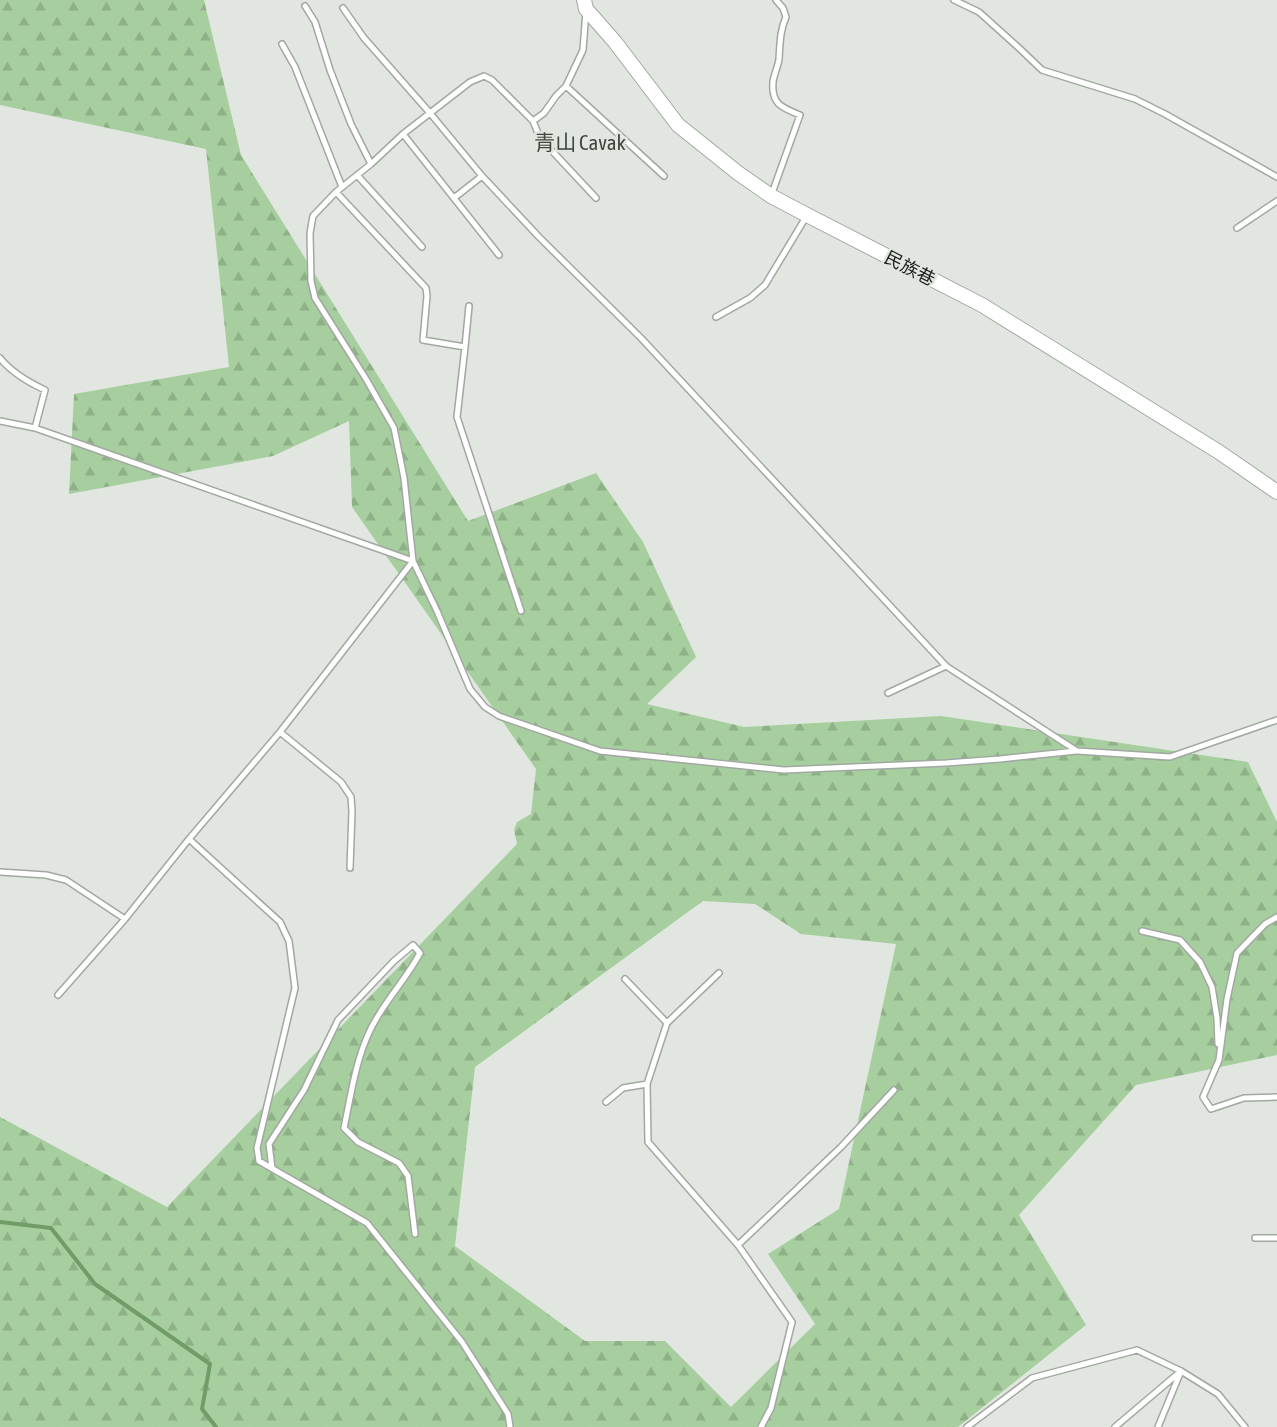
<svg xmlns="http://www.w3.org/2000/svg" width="1277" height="1427" font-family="'Asap Condensed','Noto Sans TC',sans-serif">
<defs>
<pattern id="forest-firs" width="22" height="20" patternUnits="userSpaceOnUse" patternTransform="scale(1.5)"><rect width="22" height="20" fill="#a6ce9f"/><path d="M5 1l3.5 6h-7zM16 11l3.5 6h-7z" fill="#8eb188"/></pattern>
</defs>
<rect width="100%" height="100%" fill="#e1e7e0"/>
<path fill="url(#forest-firs)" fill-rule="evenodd" d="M0,0H204L241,155L468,521L596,473L643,542L696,657L647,704L744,727L941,716L1248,762L1277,822V1055L1136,1085L1019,1215L1086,1325L958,1427H0V1117L167,1207L517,844L514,830L517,822L531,814L536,769L352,507L349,421L273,456L69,494L74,394L229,367L206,149L0,105ZM703,901L755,904L801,934L896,944L839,1209L768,1254L815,1324L731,1407L665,1341H585L455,1246L475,1067Z"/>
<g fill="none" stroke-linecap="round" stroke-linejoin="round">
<path stroke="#709c67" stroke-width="4" d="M0,1222L51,1228L95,1284L210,1364L202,1409L216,1427"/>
<g stroke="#a2a8a1" stroke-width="8">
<path id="service" d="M954,0L979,12L1019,48L1042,70L1135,99L1165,114L1277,177
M305,6L315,22L330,70L351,124L371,164
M343,8L364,38L430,113L482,176L539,237L641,338L946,666L1077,751L1170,757L1277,720
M282,44L295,67L342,187
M566,86L664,176
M533,121L540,138L596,198
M403,134L499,255
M357,175L422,247
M336,192L426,288L427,296L423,340L465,347L457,417L521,611
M771,196L800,115C782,108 771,104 773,82C774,74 778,67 779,59C780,44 780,30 786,17L783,8L776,0
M454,198L482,176
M1237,228L1277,201
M716,317L750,298L765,285L806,217
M465,347L469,306
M0,358C12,373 28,382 45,390L35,428
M0,421L35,428L413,561L437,611L470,689L485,707L499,716L600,751L784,770L946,763L1000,759L1076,751
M888,693L946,666
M280,732L341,782L351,797L352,811L350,868
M189,839L280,922L289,941L295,988L257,1148L259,1161L367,1223L462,1342L508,1414L510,1427
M0,872L46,875L66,880L125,919L189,839L280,732L413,561L404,478L394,428L366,379L315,298L311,281L310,233L313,216L336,192L371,164L403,134L470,82L484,76L492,80L533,121L544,113L556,96L566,86L583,50L586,11
M1277,917L1265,924L1237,953L1227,999L1219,1060L1203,1097L1211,1109L1244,1098L1277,1097
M1142,931L1180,940L1200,962L1212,987L1217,1018L1218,1044
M719,973L667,1023L647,1084L648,1142L738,1245L792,1322L771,1408L761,1427
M625,979L667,1023
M58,995L125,919
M606,1102L623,1088L647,1084
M272,1168L269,1144L304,1090L338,1020L394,961L413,945L420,953C408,976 391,994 378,1016C357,1049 352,1090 344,1128L358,1142L399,1163L408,1176L415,1234
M1255,1238H1277
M738,1245L841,1147L894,1090
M967,1427L1032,1378L1137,1350L1181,1371L1218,1394L1245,1427
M1115,1427L1181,1371L1158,1427"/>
</g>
<g stroke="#a2a8a1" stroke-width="16">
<path id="tertiary" d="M584,0L586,9L615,42L678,125L738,173L771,196L807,215L982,305L1219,452L1277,492"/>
</g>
<use href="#service" stroke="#fff" stroke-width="5"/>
<use href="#tertiary" stroke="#fff" stroke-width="14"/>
</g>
<g text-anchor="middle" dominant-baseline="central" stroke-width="5" stroke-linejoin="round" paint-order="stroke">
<g font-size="18" fill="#1e201d" stroke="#e1e7e0">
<text transform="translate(910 268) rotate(27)">民族巷</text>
</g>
<g font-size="21" fill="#40453f" stroke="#e1e7e0">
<text x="580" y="142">青山 Cavak</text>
</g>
</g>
</svg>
